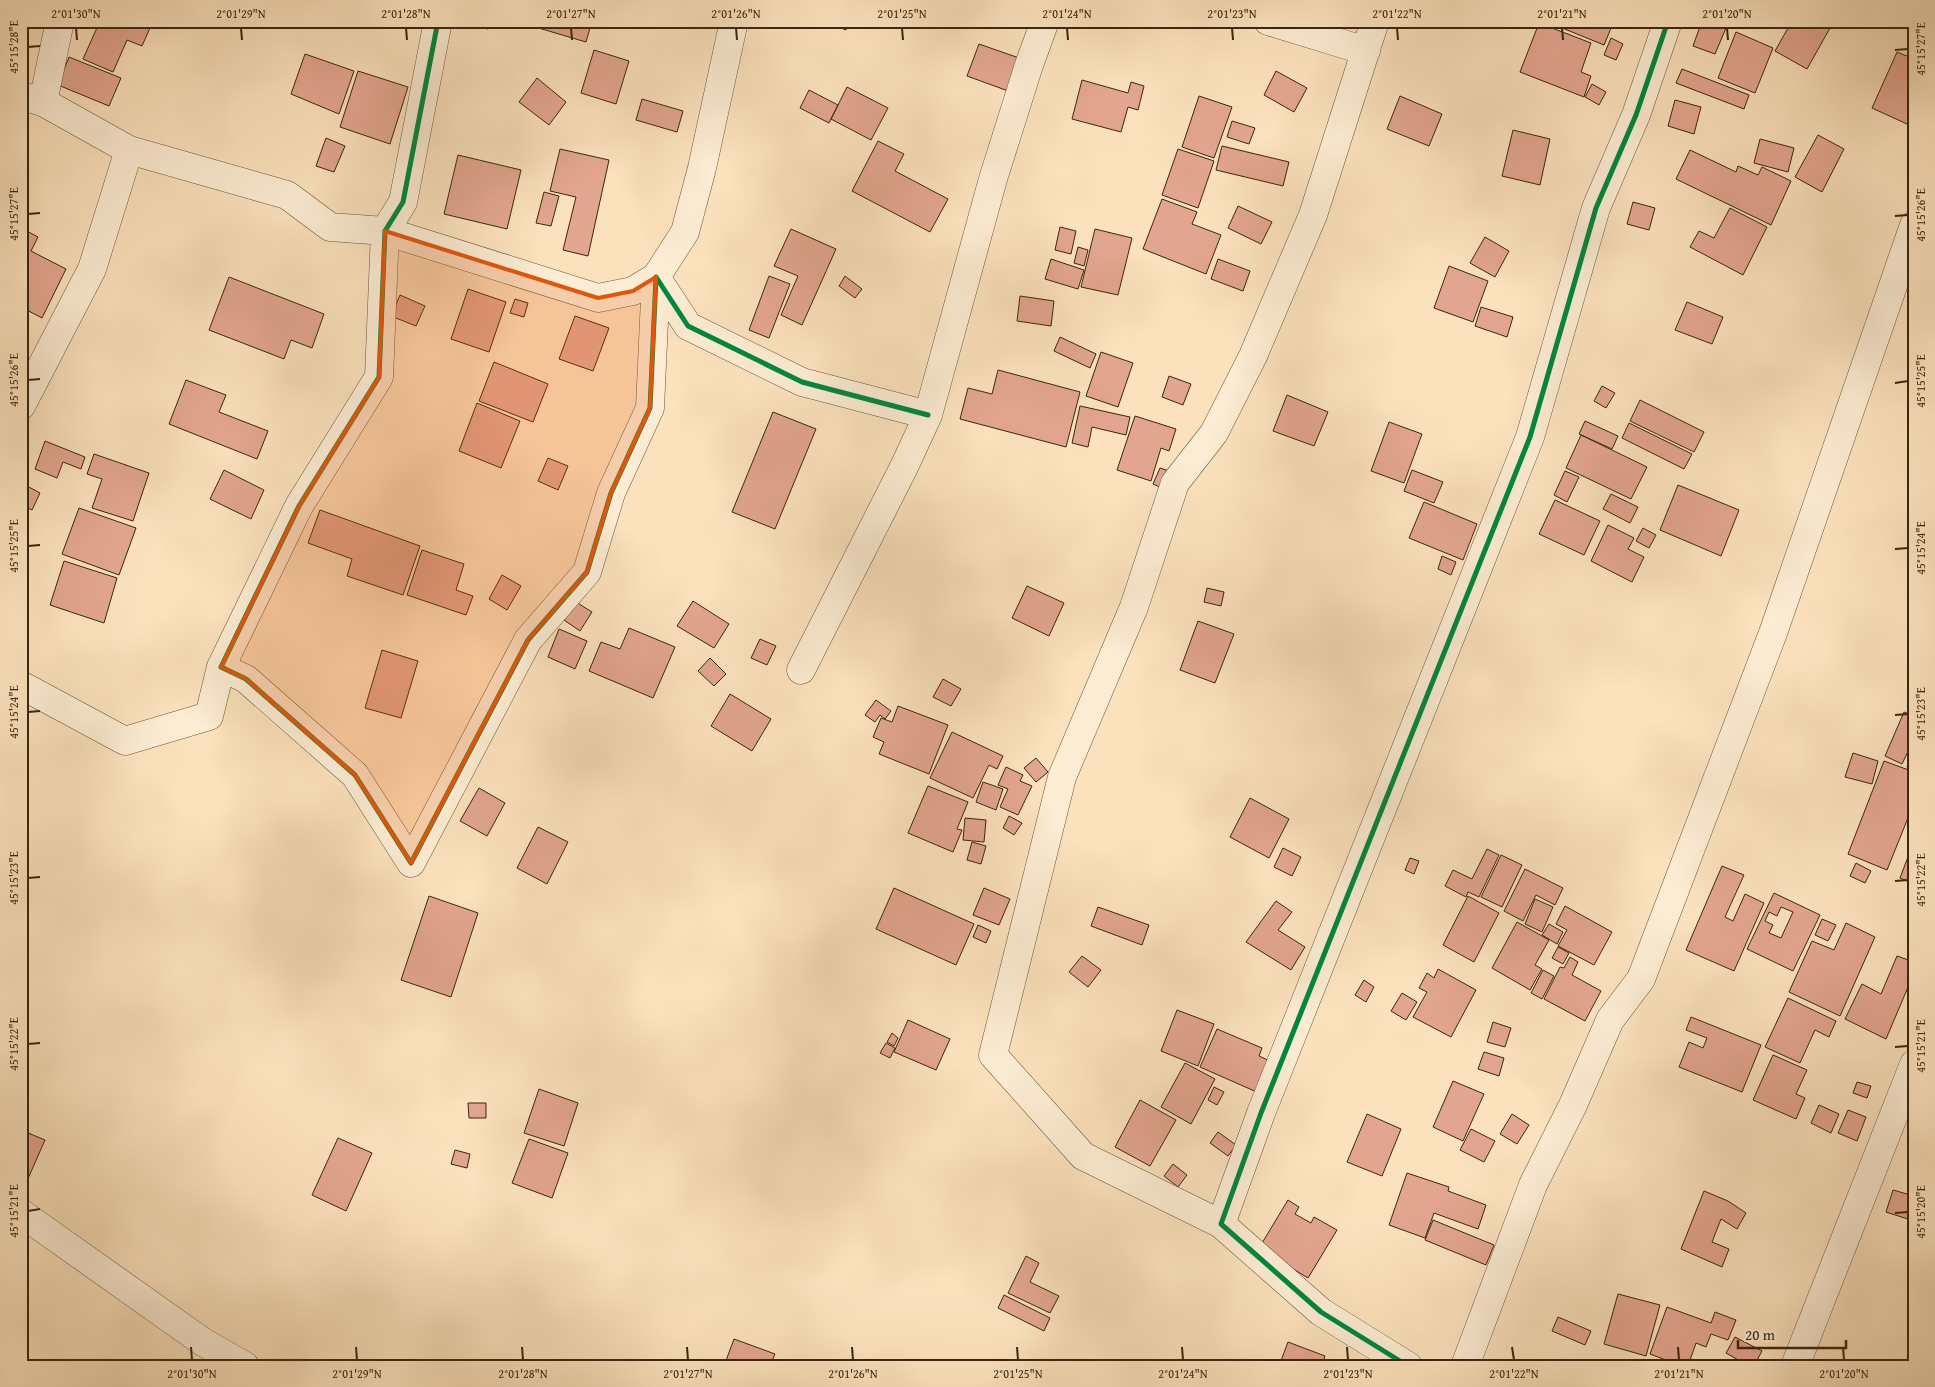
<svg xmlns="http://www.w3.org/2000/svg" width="1935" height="1387" font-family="'Gentium Book Plus',serif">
<rect width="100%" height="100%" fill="#fbe1bc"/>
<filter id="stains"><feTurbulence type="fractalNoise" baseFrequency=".004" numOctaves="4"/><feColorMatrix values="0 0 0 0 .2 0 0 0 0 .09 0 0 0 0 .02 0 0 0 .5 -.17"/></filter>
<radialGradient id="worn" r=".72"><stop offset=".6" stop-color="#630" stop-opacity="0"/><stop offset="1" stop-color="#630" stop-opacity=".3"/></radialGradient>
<path fill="#e2a58f" stroke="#3a260e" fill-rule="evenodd" d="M100,21H153L142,46L127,40L113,72L83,59Z
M476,21H490L488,29L475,26Z
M526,21H592L586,42L525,24Z
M823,21H849L846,30Z
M1307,21H1341L1337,33Z
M1545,21H1614L1604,45Z
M1702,21L1726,28L1715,54L1693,46Z
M1792,21H1834L1807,69L1775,51Z
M1539,23L1591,43L1581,72L1591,76L1584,97L1520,72Z
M1736,32L1773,48L1755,93L1718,78Z
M1611,38L1623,44L1616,60L1604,55Z
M979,44L1022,59L1011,92L967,76Z
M594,50L629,61L616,104L581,93Z
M1897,52L1914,59V109L1907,124L1872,108Z
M305,54L354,71L339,114L291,94Z
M69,57L121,78L109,106L58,85Z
M1682,69L1749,95L1744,109L1676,83Z
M358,71L408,87L390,144L340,127Z
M1276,71L1307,88L1294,112L1264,95Z
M537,78L566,102L549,125L519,102Z
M1082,80L1128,93L1131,82L1144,86L1138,110L1128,107L1121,132L1072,119Z
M1592,84L1606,92L1599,105L1585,97Z
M847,87L888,108L871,140L831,119Z
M809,90L838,105L829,123L800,108Z
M1199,96L1232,107L1214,158L1182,147Z
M1400,96L1442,114L1429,146L1387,129Z
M642,99L683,111L677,132L636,120Z
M1675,100L1701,107L1694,134L1668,126Z
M1232,121L1255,128L1249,144L1227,137Z
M1513,130L1550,139L1540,185L1502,176Z
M1818,135L1844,149L1822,192L1795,177Z
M326,138L345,146L334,172L316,166Z
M1760,139L1794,148L1788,172L1754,163Z
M878,141L904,154L895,171L948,199L930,232L852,191Z
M1222,146L1289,162L1283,186L1216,170Z
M560,149L609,160L588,256L563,250L576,197L550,191Z
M1178,149L1214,161L1198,208L1162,195Z
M1690,150L1736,172L1738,166L1758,175L1762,167L1791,181L1771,225L1676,179Z
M458,155L521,170L507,229L444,214Z
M544,192L559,196L551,226L536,223Z
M1162,199L1197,212L1192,224L1221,235L1206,274L1143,249Z
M1633,202L1655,208L1649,230L1627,224Z
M1238,206L1272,222L1261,244L1228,228Z
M1730,208L1767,227L1743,275L1690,247L1699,231L1714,238Z
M1060,227L1076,231L1071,254L1055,250Z
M21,228L38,237L31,251L66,269L42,318L21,307Z
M791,229L836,249L802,325L781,315L798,276L774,266Z
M1095,229L1132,238L1118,295L1081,287Z
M1485,237L1509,251L1495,277L1470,263Z
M1078,247L1088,250L1084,266L1074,263Z
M1051,259L1084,270L1078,289L1045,279Z
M1218,259L1250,271L1243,291L1211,279Z
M1449,266L1488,281L1473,322L1434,308Z
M769,276L790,284L769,338L749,330Z
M845,276L862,289L855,298L839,286Z
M229,277L324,314L312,348L291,340L284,359L209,330Z
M468,289L506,302L489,352L451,339Z
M400,295L425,306L416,326L391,316Z
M1020,296L1054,301L1051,326L1017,321Z
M515,299L528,303L524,317L510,313Z
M1687,302L1723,317L1712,344L1675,330Z
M1481,307L1513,317L1507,337L1475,326Z
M575,316L609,328L593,371L559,359Z
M1060,337L1096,354L1090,368L1054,351Z
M1101,352L1133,363L1118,407L1086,396Z
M494,362L548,384L533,422L479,401Z
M998,370L1080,392L1066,447L960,419L968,388L992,394Z
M1169,376L1191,384L1183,405L1162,397Z
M186,380L226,395L219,412L268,431L257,459L169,424Z
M1602,386L1615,393L1606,408L1594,401Z
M1287,395L1328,412L1314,446L1273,431Z
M1640,400L1704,432L1694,452L1630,421Z
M477,403L520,421L501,468L459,451Z
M1080,406L1130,417L1126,435L1092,427L1088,447L1072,443Z
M773,412L816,429L775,529L732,512Z
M1135,416L1176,429L1169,451L1161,448L1151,481L1117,470Z
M1585,421L1618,436L1612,449L1579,434Z
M1389,422L1422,434L1404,483L1371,471Z
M1629,423L1692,454L1684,469L1622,438Z
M1581,435L1647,467L1631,499L1566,468Z
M45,441L85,457L81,469L63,462L57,478L35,469Z
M94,454L149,473L133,521L92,508L102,479L87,474Z
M548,458L568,466L558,490L538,481Z
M1160,468L1169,471L1162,488L1153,484Z
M224,470L264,490L251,519L210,499Z
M1412,470L1443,482L1434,503L1404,491Z
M1565,471L1579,477L1567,502L1554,495Z
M1678,485L1739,510L1721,556L1660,530Z
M27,486L40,493L32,510L21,505V498Z
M1611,494L1638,507L1630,523L1603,509Z
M1555,500L1600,521L1584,555L1539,534Z
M1424,502L1477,524L1463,560L1409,538Z
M79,508L136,528L119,575L62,554Z
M320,510L420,546L403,595L347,576L352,559L308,543Z
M1608,525L1634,538L1628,549L1644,557L1632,582L1591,561Z
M1643,528L1656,535L1649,548L1636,541Z
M422,550L464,564L456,590L473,596L466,615L407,595Z
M1442,556L1456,562L1451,575L1438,569Z
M64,561L117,578L104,623L50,605Z
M502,575L521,586L507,610L489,599Z
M1027,586L1064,603L1049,636L1012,618Z
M1207,588L1224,592L1221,606L1204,602Z
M693,601L729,624L714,648L677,626Z
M576,602L592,612L580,631L564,620Z
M1198,621L1234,634L1215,683L1180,670Z
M629,628L675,647L653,698L589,671L601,642L620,649Z
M559,629L587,641L575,669L548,657Z
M760,639L776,646L767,665L751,658Z
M382,650L418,661L401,718L365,708Z
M710,658L726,674L714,686L698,671Z
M943,679L961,689L951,706L933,697Z
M730,694L771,719L752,751L711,726Z
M876,700L891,711L885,719L880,715L875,722L865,715Z
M898,706L948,725L929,774L879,754L884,742L873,737L881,718L892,722Z
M1904,712L1914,716V739L1902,764L1885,756Z
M952,732L1003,756L997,769L989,765L973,798L930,778Z
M1914,745V769L1907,767Z
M1853,753L1878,761L1872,784L1845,777Z
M1036,758L1048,772L1036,782L1024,768Z
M1884,761L1914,772V815L1910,813L1887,870L1848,854Z
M1006,767L1023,775L1020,781L1032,786L1018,815L1000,807L1008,789L998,785Z
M983,782L1003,789L996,810L976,802Z
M928,786L968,802L957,829L962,830L953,852L908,833Z
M479,788L505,803L487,836L460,821Z
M1250,798L1289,819L1269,858L1230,837Z
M1009,816L1022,823L1014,835L1003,828Z
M965,818L986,820L984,842L963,840Z
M538,827L568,842L547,884L517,868Z
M1914,841V884L1900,878Z
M972,842L986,846L981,864L967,860Z
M1283,848L1301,857L1292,876L1274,867Z
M1487,849L1499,855L1479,897L1468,892L1466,897L1445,886L1453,870L1472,879Z
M1501,855L1522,865L1502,907L1481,897Z
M1410,858L1419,861L1414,874L1405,870Z
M1856,863L1871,871L1865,883L1850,876Z
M1722,866L1744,875L1725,917L1733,921L1745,894L1764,903L1734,971L1686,950Z
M1525,869L1563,888L1555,905L1536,895L1523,921L1504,911Z
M894,888L974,924L956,965L876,929Z
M984,888L1010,899L999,925L973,915Z
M1774,893L1820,915L1793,971L1747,949ZM1781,907L1793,912L1781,938L1769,933L1773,925L1765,921L1769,912L1777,916Z
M429,896L478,913L451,997L401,980Z
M1468,896L1499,913L1474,962L1443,945Z
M1535,899L1553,907L1542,932L1525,924Z
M1276,901L1292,912L1278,930L1305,947L1291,970L1246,942Z
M1565,906L1612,932L1594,965L1558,946L1567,930L1556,924Z
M1098,907L1149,925L1142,945L1091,926Z
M1822,919L1836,925L1828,941L1815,935Z
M1517,922L1549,940L1535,965L1542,969L1530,990L1492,968Z
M1846,923L1875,937L1840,1016L1789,992L1812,941L1834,950Z
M1549,924L1563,932L1557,944L1542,935Z
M978,925L991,931L986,943L973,937Z
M1558,947L1569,953L1563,964L1552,958Z
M1082,956L1101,970L1088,987L1069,972Z
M1897,956L1914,962V973L1886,1039L1845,1019L1862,984L1881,994Z
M1570,957L1578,962L1572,975L1601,991L1585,1021L1544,999L1560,967L1564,968Z
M1438,969L1476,990L1451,1037L1413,1017L1427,992L1419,988L1427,973L1434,978Z
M1543,970L1554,976L1542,999L1531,993Z
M1364,980L1374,987L1366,1002L1355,995Z
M1402,993L1417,1002L1406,1020L1391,1011Z
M1788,998L1836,1021L1829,1037L1815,1030L1800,1063L1765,1047Z
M1177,1010L1214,1024L1198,1066L1161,1051Z
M1691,1017L1761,1045L1742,1092L1679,1067L1689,1042L1703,1048L1707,1038L1686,1030Z
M908,1020L950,1039L936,1070L894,1052Z
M1493,1022L1511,1028L1505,1047L1487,1042Z
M1217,1029L1262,1048L1259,1056L1272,1062L1259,1093L1200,1067Z
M892,1033L898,1038L894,1046L887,1042Z
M886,1043L895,1048L890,1058L880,1053Z
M1484,1052L1504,1058L1499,1076L1478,1069Z
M1773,1055L1807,1070L1796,1094L1805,1098L1796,1119L1753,1100Z
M1185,1063L1215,1079L1191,1124L1161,1107Z
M1453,1081L1484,1094L1463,1141L1433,1127Z
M1857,1082L1871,1086L1867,1098L1853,1093Z
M1214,1087L1224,1092L1217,1105L1208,1100Z
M539,1089L578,1103L564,1146L524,1133Z
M1140,1100L1176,1120L1150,1166L1115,1147Z
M468,1103H486V1118H469Z
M1819,1105L1839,1114L1831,1133L1811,1123Z
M1848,1110L1866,1117L1857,1141L1838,1133Z
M1367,1114L1401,1129L1382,1176L1347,1162Z
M1512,1114L1529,1125L1517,1144L1500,1134Z
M1471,1129L1495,1141L1484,1162L1460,1150Z
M21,1130L45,1140L23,1190L21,1189Z
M1218,1132L1236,1145L1228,1156L1210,1143Z
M338,1138L372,1153L346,1211L312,1195Z
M529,1139L568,1153L552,1198L512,1183Z
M455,1150L470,1154L467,1168L451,1164Z
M1173,1164L1187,1175L1178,1187L1164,1176Z
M1407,1173L1449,1187L1448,1191L1486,1205L1478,1229L1434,1213L1425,1238L1389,1225Z
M1893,1190L1914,1196V1221L1886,1212Z
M1704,1191L1728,1201L1746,1213L1737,1229L1721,1219L1712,1242L1729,1249L1722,1267L1681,1249Z
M1288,1200L1299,1207L1295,1214L1311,1223L1314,1217L1337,1230L1308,1278L1259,1248Z
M1433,1220L1494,1245L1486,1265L1425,1240Z
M1026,1256L1039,1263L1030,1282L1059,1296L1050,1313L1008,1293Z
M1618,1294L1660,1305L1646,1356L1604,1344Z
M1004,1295L1050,1318L1044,1331L998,1308Z
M1667,1307L1711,1323L1715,1312L1736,1320L1728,1340L1711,1334L1706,1347L1696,1343L1688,1366H1682L1650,1354Z
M1558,1317L1591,1331L1585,1345L1552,1331Z
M1735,1337L1762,1351L1754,1366H1749L1726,1353Z
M734,1339L775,1354L770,1366H724Z
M1288,1342L1325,1356L1322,1366H1279Z"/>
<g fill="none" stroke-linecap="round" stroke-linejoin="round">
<g stroke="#6a553a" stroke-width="29">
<path id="minor" d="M438,21L403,202L385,231L379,377L299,506L221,667L246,679L355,775L411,863L528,640L587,572L611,493L650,408L656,277L688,326L802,382L928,415
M1268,21L1366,51
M21,96L43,102L129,150L287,195L330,227L385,231L598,298L633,291L656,277L685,232L702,168L734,21
M43,102L60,21
M21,406L92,269L129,150
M801,670L904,467L928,415L993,179L1029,65L1045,21
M21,685L125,741L209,716L221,667
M21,1213L203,1342L245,1366
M1221,1224L1083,1156L993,1055L1062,777L1134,607L1175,483L1214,433L1253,356L1313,215L1375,21
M1408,1366L1321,1312L1221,1224L1261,1113L1530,437L1596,208L1636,115L1668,21
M1465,1366L1533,1185L1573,1105L1610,1020L1641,979L1773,633L1914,225
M1795,1366L1914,1064"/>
</g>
<use href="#minor" stroke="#fcecd3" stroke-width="28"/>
<g stroke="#fcecd3" stroke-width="8">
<path id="cycleway" d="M438,21L403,202L385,231L379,377L299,506L221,667L246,679L355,775L411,863L528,640L587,572L611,493L650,408L656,277L688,326L802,382L928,415
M1408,1366L1321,1312L1221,1224L1261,1113L1530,437L1596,208L1636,115L1668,21"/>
</g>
<use href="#cycleway" stroke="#00873e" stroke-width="5"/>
</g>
<path fill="#df560c" fill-opacity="0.2" stroke="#df560c" stroke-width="4" stroke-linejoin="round" d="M385,231L598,298L633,291L656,277L650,408L611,493L587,572L528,640L411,863L355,775L246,679L221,667L299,506L379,377Z"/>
<path fill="none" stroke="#3a260e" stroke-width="2" d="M76,28L77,40M241,28L242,40M406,28L407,40M571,28L572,40M736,28L737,40M902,28L903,40M1067,28L1068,40M1232,28L1233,40M1397,28L1398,40M1562,28L1563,40M1727,28L1728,40M28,47L40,46M1895,50L1908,49M28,214L40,213M1895,216L1908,215M28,380L40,379M1895,383L1908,381M28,546L40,545M1895,549L1908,548M28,712L40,711M1895,715L1908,714M28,878L40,877M1895,881L1908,880M28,1044L40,1043M1895,1047L1908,1046M28,1211L40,1209M1895,1213L1908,1212M191,1347L192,1360M356,1347L357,1360M522,1347L523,1360M687,1347L688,1360M852,1347L853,1360M1017,1347L1018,1360M1182,1347L1183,1360M1347,1347L1348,1360M1512,1347L1514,1360M1678,1347L1679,1360M1843,1347L1844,1360"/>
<rect width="1935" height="1387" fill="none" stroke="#fbe1bc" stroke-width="55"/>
<path d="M1738 1340v8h108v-8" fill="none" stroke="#3a260e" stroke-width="2.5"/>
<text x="1745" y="1340" font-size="15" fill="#3a260e" stroke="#fcecd3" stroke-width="4" paint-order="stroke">20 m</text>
<rect x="28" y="28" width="1880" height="1332" fill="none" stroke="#3a260e" stroke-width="2"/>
<g font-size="12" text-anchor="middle" fill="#3a260e">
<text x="76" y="18">2°01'30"N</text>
<text x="241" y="18">2°01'29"N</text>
<text x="406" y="18">2°01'28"N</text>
<text x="571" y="18">2°01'27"N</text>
<text x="736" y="18">2°01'26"N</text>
<text x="902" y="18">2°01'25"N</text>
<text x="1067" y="18">2°01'24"N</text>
<text x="1232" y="18">2°01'23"N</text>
<text x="1397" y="18">2°01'22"N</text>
<text x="1562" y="18">2°01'21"N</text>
<text x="1727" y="18">2°01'20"N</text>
<text transform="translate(14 47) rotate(-90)" y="4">45°15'28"E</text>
<text transform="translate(1921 49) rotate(-90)" y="4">45°15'27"E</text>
<text transform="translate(14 214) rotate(-90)" y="4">45°15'27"E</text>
<text transform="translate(1921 215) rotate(-90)" y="4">45°15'26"E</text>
<text transform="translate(14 380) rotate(-90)" y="4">45°15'26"E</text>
<text transform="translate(1921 381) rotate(-90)" y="4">45°15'25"E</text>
<text transform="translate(14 546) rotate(-90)" y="4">45°15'25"E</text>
<text transform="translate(1921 548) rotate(-90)" y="4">45°15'24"E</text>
<text transform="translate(14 712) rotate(-90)" y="4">45°15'24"E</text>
<text transform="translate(1921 714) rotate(-90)" y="4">45°15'23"E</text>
<text transform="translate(14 878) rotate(-90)" y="4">45°15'23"E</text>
<text transform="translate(1921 880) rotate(-90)" y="4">45°15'22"E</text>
<text transform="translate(14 1044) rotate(-90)" y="4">45°15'22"E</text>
<text transform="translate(1921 1046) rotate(-90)" y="4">45°15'21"E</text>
<text transform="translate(14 1211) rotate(-90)" y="4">45°15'21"E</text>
<text transform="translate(1921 1212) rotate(-90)" y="4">45°15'20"E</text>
<text x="192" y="1378">2°01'30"N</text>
<text x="357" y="1378">2°01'29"N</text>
<text x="523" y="1378">2°01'28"N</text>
<text x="688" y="1378">2°01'27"N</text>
<text x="853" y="1378">2°01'26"N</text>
<text x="1018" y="1378">2°01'25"N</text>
<text x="1183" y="1378">2°01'24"N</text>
<text x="1348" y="1378">2°01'23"N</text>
<text x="1514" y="1378">2°01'22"N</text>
<text x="1679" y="1378">2°01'21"N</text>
<text x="1844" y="1378">2°01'20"N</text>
</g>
<rect width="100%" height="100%" filter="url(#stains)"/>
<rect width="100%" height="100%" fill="url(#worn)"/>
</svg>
